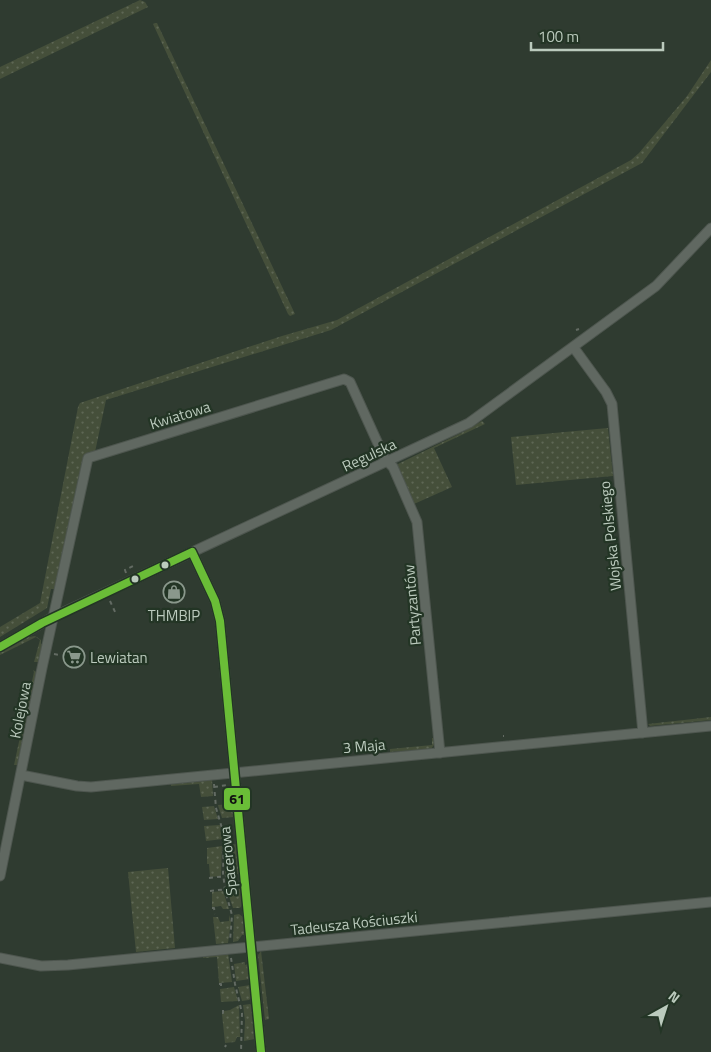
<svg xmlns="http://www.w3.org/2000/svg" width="711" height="1052" font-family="'Titillium Web',sans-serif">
<defs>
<pattern id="grass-dots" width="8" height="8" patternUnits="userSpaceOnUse" patternTransform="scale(1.25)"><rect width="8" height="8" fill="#454f3a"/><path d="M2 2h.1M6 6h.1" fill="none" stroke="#5e6755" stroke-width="1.8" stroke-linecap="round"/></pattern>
</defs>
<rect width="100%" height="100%" fill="#2f3b30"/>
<path fill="url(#grass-dots)" d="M140,0L145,2L148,7L0,79V67Z
M155,23H157L295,314L290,316L288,314L153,24Z
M711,60V72L642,163L331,330L106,400L95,452L84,455L55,589H51L47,608L0,637V627L40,603L78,407L80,403L282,336L337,320L631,160L639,153L687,96Z
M482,421L485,424L434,448L452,487L414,504L396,465L463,432Z
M608,428L613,476L516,485L511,437Z
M28,635L29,637L35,636L41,640V644H44L39,662H34L40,640L36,637L0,655V651Z
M33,670L38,673L17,765H14L34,672Z
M711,717V720L650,726L648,724Z
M432,738H434L436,742L431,749L390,752V749L432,745Z
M212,779L213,796L201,797L199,784L171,786V782Z
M232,804L234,817L222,818L218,805Z
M214,806L218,819L204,820L202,807Z
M220,825L223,839L206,841L204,826Z
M236,844L239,874L225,875L226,846Z
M222,846L221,876L210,877L209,864H207V848Z
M168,868L175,948L136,952L128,872Z
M240,889L242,905L240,908H233L227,890Z
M223,891L229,909H223L221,906L212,907V892Z
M239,914L243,917L245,935H242L238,941L233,942L234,915Z
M229,915L231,922L228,943L216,944L213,917H218L220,922L229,921Z
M261,951L269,1019L265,1020L258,955Z
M228,953L232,982L219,983L217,957L203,958V957Z
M245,962V965L248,964L250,979L236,981L234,964Z
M250,985L251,998L249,1000L242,1001L238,987Z
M234,987L238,1001L221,1002L220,989Z
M250,1004L252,1005L255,1039L244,1041L245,1021L243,1005Z
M239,1005L240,1037H237L235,1042L225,1043L222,1014L224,1013V1011L230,1010Z"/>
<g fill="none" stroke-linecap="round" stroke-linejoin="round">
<g stroke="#4e564f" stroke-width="11">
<path id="minor" d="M574,348L606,392L612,404L643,733
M192,552L215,601L220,621L261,1052
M0,647L53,617L469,423L656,286L711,228
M21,775L77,786L91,787L711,726
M0,876L42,668L88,458L344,379L350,382L385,459L393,467L417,522L440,753
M0,958L41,966L68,965L711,902"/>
</g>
<path stroke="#636b63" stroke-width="2" stroke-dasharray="4 4" stroke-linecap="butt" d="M576,330L579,329
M355,460L365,455L368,461
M126,573L125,570L135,565
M110,601L116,614
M54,654L60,655
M503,736H504
M214,784L216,808L224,835L223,873L225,890L232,915L230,941
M214,787L227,785
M209,878L236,875
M210,891L237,888
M212,908H214L215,914
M231,958L235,984L242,1013L241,1052
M219,984H221V986
M222,1013H223V1006
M225,1047L226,1045"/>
<use href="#minor" stroke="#606861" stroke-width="9"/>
<g stroke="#233525" stroke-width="11">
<path id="bus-1" d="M192,552L215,601L220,621L261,1052
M0,647L42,623L192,552"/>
</g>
<use href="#bus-1" stroke="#6abd37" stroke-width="8"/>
</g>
<defs>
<g id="shop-ring" transform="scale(1.125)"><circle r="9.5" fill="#233525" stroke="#8a988c" stroke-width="1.5"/><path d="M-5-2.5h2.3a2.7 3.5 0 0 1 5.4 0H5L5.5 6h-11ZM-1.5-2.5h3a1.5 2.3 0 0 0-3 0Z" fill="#8a988c"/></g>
<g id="supermarket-ring" transform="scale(1.125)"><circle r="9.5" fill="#233525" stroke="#8a988c" stroke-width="1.5"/><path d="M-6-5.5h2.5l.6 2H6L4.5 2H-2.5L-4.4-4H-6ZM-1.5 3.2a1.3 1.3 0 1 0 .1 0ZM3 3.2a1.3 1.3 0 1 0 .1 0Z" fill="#8a988c"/></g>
</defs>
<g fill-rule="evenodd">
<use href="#shop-ring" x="174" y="592"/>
<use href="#supermarket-ring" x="74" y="657"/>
</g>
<g fill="#bbcabd" stroke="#233525" stroke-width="2">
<circle cx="165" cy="565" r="4.5"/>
<circle cx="135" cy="579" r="4.5"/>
</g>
<g text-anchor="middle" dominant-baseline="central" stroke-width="4.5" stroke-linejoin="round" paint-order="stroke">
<g font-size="15" fill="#bbcabd" stroke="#233525">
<text transform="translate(180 415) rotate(-17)">Kwiatowa</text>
<text transform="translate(369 455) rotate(-25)">Regulska</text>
<text transform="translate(610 536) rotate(-96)">Wojska Polskiego</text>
<text transform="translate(412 605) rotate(-95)">Partyzantów</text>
<text transform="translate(20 710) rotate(-79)">Kolejowa</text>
<text transform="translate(364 746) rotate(-5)">3 Maja</text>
<text transform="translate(228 861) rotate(-96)">Spacerowa</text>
<text transform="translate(354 923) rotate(-6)">Tadeusza Kościuszki</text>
</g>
<g font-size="15" fill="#bbcabd" stroke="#233525">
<text x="174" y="615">THMBIP</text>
<text x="90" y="657" text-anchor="start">Lewiatan</text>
</g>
</g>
<rect stroke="#233525" stroke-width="2" x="223" y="787" width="28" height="24" rx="5" fill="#6abd37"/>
<g font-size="14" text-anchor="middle" font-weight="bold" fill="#111">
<text x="237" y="804">61</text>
</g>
<g transform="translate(666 1007) rotate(39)" stroke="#233525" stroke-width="4" paint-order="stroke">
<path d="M0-4L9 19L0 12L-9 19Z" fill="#bbcabd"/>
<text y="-8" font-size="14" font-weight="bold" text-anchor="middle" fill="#bbcabd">N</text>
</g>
<path d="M531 42v8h132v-8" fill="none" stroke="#bbcabd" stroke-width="2.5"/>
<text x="538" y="42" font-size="15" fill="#bbcabd" stroke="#233525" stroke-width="4" paint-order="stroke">100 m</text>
</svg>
